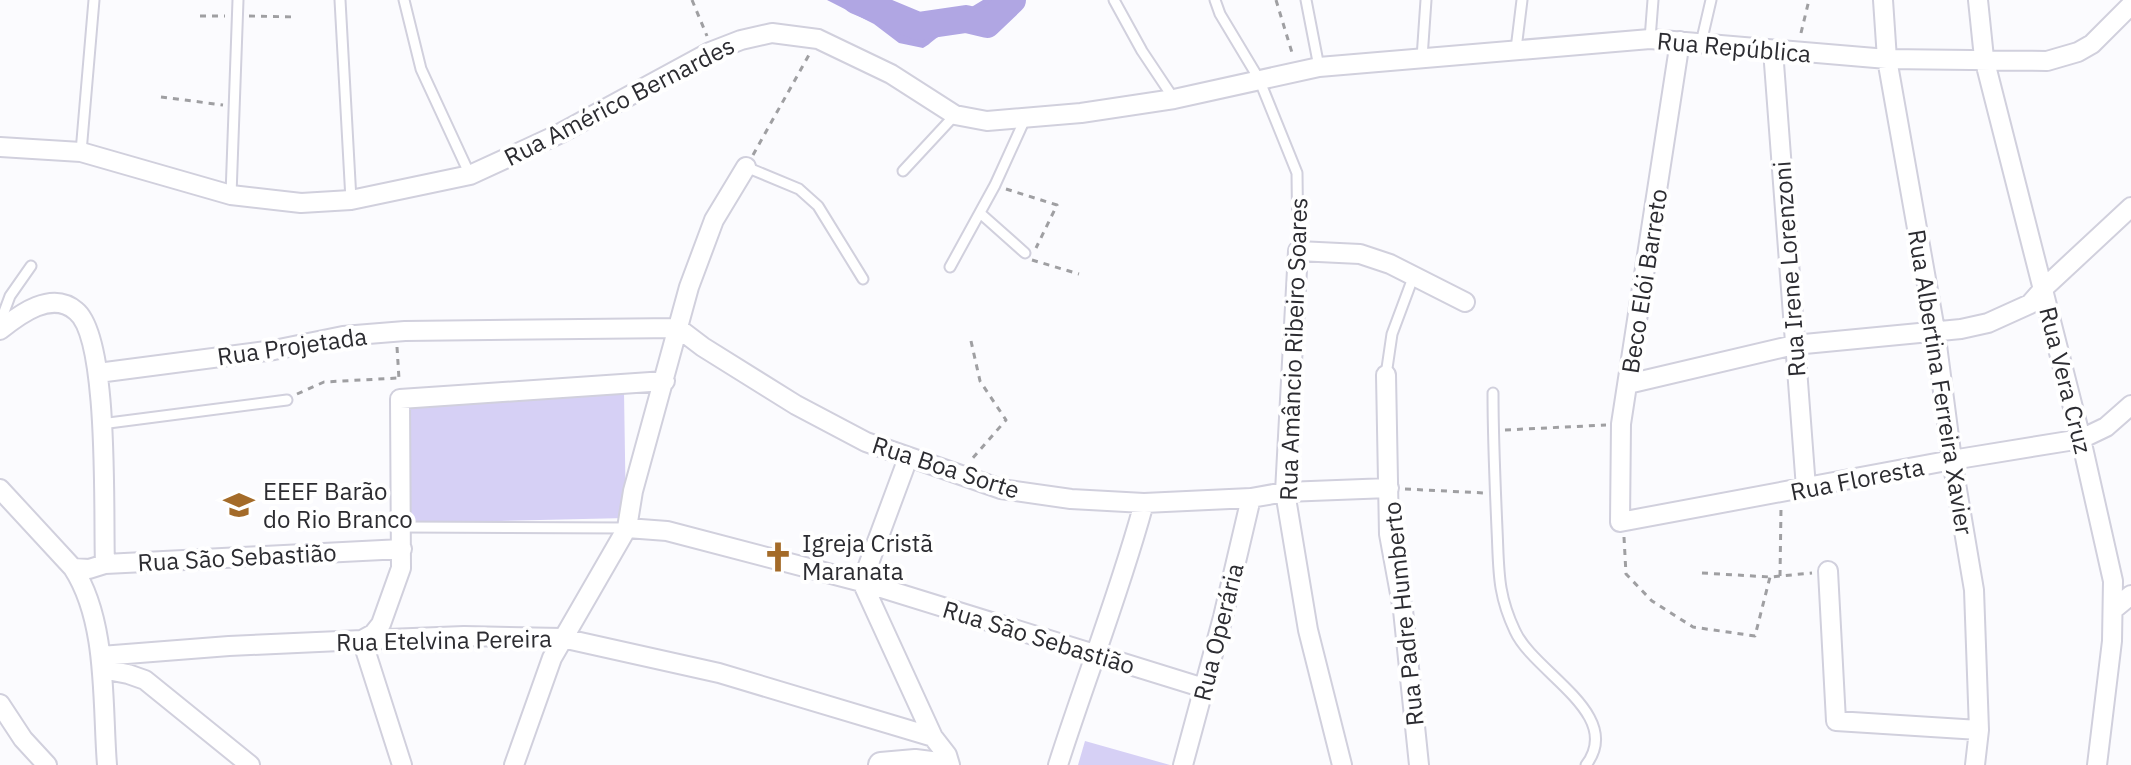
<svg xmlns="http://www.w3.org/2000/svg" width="2131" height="765" font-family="'IBM Plex Sans',sans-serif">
<rect width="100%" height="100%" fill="#fbfbfe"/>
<path fill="#d6d0f5" d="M624,392L626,518L409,523L405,408Z
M1085,741L1170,765H1078Z"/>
<path fill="#b0a6e3" d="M827,0H857L875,14L912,31L924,32L940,26L983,0H1022C989,41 987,23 945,34C936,36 931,44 923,48L899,43L874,24Z"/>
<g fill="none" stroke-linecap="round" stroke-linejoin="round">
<path stroke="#b0a6e3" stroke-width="28" d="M856,0L918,26L966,19L987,24L1012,0"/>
<g stroke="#d1d0dd" stroke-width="13">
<path id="service" d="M340,0L351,200
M404,0L421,69L470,175
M1114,0L1142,51L1174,99
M1215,0L1220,14L1259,79L1297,173L1298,251
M1306,0L1319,67
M1650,39L1653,0
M1701,43L1711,0
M1516,49L1522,0
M1422,58L1426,0
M81,152L94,0
M746,167L799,189L818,206L863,279
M903,171L955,115
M231,195L238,0
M980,213L1025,253
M950,267L995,185L1025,119
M0,323L10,296L31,266
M1386,375L1392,334L1414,275
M1493,393C1493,439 1495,484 1497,529C1499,570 1497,593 1515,631C1534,673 1625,714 1586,765
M101,424L287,400
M402,527L627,528"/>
</g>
<g stroke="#d1d0dd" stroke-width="22">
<path id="minor" d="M1883,0L1887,59L1935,330L1952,460L1974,590L1979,730L1975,765
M1978,0L1984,58L2081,439L2113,581L2112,641L2097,765
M1680,41L1621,424L1620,522L1952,460L2081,439L2106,427L2131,405
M1773,50L1806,488
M0,147L81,152L231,195L301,203L351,200L470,175L559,134L710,52L741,40L772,33L818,39L891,74L955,115L987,121L1081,113L1174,99L1319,67L1650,39L1887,59L2047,61L2078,52L2092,44L2131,5
M678,328L703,347L796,405L866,442L1001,489L1071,499L1144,503L1251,498L1285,492L1389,488
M0,330C20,314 52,290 76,311C110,338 103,517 105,564
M98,373L274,350L343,336L405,331L678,328
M1386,375L1389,534L1403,610L1419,765
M1628,384L1794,345L1961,329L1988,323L2030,304L2044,288L2131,207
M908,458L862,582L933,737
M0,489L73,568C108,622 102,703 107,765
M627,528L667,531L862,582L1204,688
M73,568L89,569L105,564L402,549
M1828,571L1836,721L1979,730
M2114,609L2131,595
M101,656L229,646L362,640L464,636L562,638L719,673L933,737L947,755L950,765
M102,669L128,674L145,680L250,765
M0,704L23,739L47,765
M402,765L362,640L373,634L381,624L401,568L400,399L665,381
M514,765L552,658L627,528L633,491L689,287L714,220L746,167
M1058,765C1086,677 1120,592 1144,503
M1183,765L1223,617L1251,498
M1342,765L1308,630L1285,492L1298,251L1360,254L1390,264L1465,302"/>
</g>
<g stroke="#d1d0dd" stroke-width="28">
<path id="tertiary" d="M881,765L915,762L939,765"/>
</g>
<path stroke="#9f9fa2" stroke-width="3" stroke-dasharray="6 6" stroke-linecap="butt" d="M692,0L707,36
M1276,0L1293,56
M200,16H225
M249,16L297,17
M1801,33L1809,0
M161,97L223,105
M753,155L810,53
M1006,189L1057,205L1036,248
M1032,260L1079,274
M971,341L980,381L1006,420L971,460
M397,347L399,379
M297,394L324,382L398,378
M1505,430L1606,425
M1405,489L1485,493
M1624,537L1626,574L1652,601L1693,627L1755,636L1770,577
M1702,573L1770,577L1812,573
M1780,576L1781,508"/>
<use href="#service" stroke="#fff" stroke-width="9"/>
<use href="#minor" stroke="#fff" stroke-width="18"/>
<use href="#tertiary" stroke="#fff" stroke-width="24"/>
</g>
<defs>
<g id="school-bare" transform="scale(2.4)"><path d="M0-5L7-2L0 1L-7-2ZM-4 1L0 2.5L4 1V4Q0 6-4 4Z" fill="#a46b29" stroke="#fff" stroke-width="2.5" paint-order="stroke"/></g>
<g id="church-bare" transform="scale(2.4)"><path d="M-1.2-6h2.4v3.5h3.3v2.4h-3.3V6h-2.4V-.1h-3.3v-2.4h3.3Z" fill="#a46b29" stroke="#fff" stroke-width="2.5" paint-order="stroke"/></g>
</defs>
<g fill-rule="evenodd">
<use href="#school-bare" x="239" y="505"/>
<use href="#church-bare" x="778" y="557"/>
</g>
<g text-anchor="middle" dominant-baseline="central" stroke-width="8" stroke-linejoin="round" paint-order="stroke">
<g font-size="24" fill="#2c2c31" stroke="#fff">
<text transform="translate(1734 47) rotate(5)">Rua República</text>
<text transform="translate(619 101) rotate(-27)">Rua Américo Bernardes</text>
<text transform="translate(1789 269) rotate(-94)">Rua Irene Lorenzoni</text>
<text transform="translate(1644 281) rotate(-81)">Beco Elói Barreto</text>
<text transform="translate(292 346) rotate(-8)">Rua Projetada</text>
<text transform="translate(1293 349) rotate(-88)">Rua Amâncio Ribeiro Soares</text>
<text transform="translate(2066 380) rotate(76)">Rua Vera Cruz</text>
<text transform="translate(1941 382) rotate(81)">Rua Albertina Ferreira Xavier</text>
<text transform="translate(946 467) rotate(18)">Rua Boa Sorte</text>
<text transform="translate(1857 479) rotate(-11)">Rua Floresta</text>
<text transform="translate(237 557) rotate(-3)">Rua São Sebastião</text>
<text transform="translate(1403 614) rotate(-96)">Rua Padre Humberto</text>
<text transform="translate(1218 632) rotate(-76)">Rua Operária</text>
<text transform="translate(1039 637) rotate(17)">Rua São Sebastião</text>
<text transform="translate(444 640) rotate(-1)">Rua Etelvina Pereira</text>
</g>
<g font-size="24" fill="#2c2c31" stroke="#fff" text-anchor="start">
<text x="263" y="491">EEEF Barão<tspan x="263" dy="28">do Rio Branco</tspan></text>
<text x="802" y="543">Igreja Cristã<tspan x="802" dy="28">Maranata</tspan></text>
</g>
</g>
</svg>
